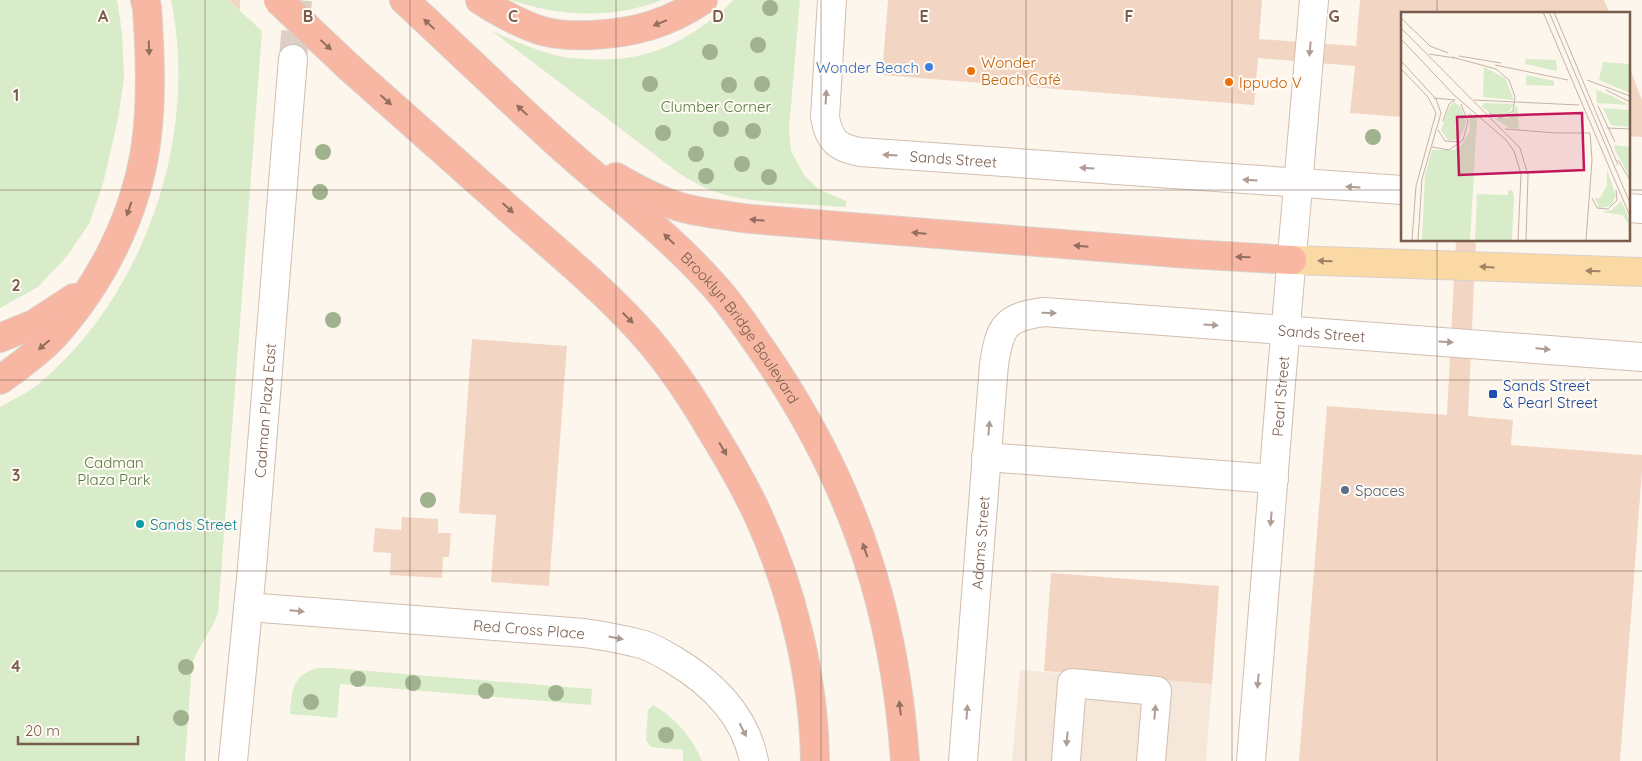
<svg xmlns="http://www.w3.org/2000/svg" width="1642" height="761" font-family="Quicksand,sans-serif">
<rect width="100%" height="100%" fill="#fdf6ec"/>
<path fill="#f5e8da" d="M1020,670L1212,684L1206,761H1012Z"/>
<path fill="#d8ecc9" d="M0,0H117L122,32L124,77L118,119L103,184L89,224L67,256L38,287L0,308Z
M171,0H228L262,31L218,613C212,631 198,646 192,664L185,761H0V407C14,399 30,392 42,381C146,292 199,134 171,0Z
M511,0H662C614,19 559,17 511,0Z
M733,0H800L789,129L791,151L804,175L818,189L846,201V207C808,204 762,204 726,195C709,191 695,183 680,174L492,31C515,41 539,52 564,57C571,59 579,58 586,59C627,62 664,53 698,29C709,21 724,11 733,0Z
M317,668H332L592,689L591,705L340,684L337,718L290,714C292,690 292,676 317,668Z
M653,705C675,717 692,737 702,761H683V750L651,747L646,740L648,710Z"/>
<path fill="#f3d5c3" d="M228,0H240V10Z
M888,0H1262L1259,39L1356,46L1360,0H1604L1610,14H1402V117L1350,113L1355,66L1258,58L1254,105L882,75Z
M1628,64L1642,100V137L1628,136Z
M1456,240H1476L1468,416L1513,420L1511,445L1642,455V471L1620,761H1299L1327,406L1447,415Z
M472,339L567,346L549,586L491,582L496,515L459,513Z
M402,517L438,519V533H451L449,557H443L442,578L390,575L391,553L373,552L375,528L401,530Z
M1051,573L1219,586L1212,684L1044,671Z"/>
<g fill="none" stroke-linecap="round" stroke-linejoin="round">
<path stroke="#dcd0c4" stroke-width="28" stroke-dasharray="28 14" stroke-linecap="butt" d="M293,59L298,0"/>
<g stroke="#d1beb0" stroke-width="30">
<g id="minor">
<path id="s1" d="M832,0L825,117C829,140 837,148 860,152L1402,190"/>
<path d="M1628,208L1642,209"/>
<path d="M986,457L1274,479"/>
<path id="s2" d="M248,607L584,633C604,636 624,639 644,645C654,648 663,654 672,659C711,682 745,715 754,761"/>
<path id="s3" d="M233,761L252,568L293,59"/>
<path id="s4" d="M963,761L994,364C1000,326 1005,317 1044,312L1642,357"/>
<path d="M1066,761L1072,683L1157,691L1151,761"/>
<path id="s5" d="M1251,761L1281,383L1314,0"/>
</g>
</g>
<g stroke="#dad1cd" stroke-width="30">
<path id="major" d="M1292,260L1642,272"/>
</g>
<g stroke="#dad1cd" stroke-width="30">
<g id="highway">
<path id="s6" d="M404,0C455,47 505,96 556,142C611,192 668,233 717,289C738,313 755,340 773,366C855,490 895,612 905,761"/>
<path d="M480,0C500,13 520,24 542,31C558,35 575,36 592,35C633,33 668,24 703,0"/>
<path d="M350,68C406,118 463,168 519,218C559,253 601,288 637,327C664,356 688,391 708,425C726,454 743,483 757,513C792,588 814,678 815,761"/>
<path d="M616,177C633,187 651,197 671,204C696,213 724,215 751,219L1189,254L1292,260"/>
<path d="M0,338L34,324L74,298"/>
<path d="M0,380C18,367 38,353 53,337C101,284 136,215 146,144C152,99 150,53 147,7L145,0"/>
</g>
</g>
<use href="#minor" stroke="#fff" stroke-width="28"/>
<use href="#major" stroke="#fbd9a5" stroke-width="28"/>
<use href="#highway" stroke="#f7b7a3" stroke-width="28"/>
<g stroke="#dad1cd" stroke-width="30" stroke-linecap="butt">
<path id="highway-bridge" d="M278,0L350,68"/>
</g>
<use href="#highway-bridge" stroke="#f7b7a3" stroke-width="28"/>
</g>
<g fill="#a0b28e">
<circle cx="770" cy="8" r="8"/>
<circle cx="758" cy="45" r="8"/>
<circle cx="710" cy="52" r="8"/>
<circle cx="650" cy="84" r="8"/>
<circle cx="762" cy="84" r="8"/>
<circle cx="729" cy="85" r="8"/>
<circle cx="721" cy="129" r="8"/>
<circle cx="753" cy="131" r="8"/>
<circle cx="663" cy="133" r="8"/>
<circle cx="1373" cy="137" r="8"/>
<circle cx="323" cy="152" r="8"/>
<circle cx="696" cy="154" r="8"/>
<circle cx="742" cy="164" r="8"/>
<circle cx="706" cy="176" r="8"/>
<circle cx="769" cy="177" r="8"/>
<circle cx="320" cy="192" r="8"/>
<circle cx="333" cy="320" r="8"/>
<circle cx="428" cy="500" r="8"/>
<circle cx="186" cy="667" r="8"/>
<circle cx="358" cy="679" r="8"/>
<circle cx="413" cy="683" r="8"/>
<circle cx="486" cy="691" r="8"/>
<circle cx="556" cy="693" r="8"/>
<circle cx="311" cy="702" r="8"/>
<circle cx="181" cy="718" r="8"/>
<circle cx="666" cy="735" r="8"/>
</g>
<defs><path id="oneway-solid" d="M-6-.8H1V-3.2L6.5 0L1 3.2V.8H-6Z" transform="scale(1.25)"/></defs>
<g fill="#936e5e">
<use href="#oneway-solid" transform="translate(660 23) rotate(158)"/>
<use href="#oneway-solid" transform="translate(429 24) rotate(-137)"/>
<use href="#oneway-solid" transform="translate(326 45) rotate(43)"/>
<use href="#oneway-solid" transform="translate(149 48) rotate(88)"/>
<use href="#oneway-solid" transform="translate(386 100) rotate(42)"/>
<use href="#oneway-solid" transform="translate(522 110) rotate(-137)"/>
<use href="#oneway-solid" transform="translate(508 208) rotate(42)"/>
<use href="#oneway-solid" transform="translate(129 209) rotate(109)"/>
<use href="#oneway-solid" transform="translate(757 220) rotate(-175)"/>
<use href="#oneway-solid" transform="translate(919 233) rotate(-175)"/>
<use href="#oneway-solid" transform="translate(669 239) rotate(-136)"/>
<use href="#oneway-solid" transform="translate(1081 246) rotate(-175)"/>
<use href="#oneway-solid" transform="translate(1243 257) rotate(-178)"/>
<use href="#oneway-solid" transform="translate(628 318) rotate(45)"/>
<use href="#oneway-solid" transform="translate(44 345) rotate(139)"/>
<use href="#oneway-solid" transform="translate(723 449) rotate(60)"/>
<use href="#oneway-solid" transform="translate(865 550) rotate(-109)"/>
<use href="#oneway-solid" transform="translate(900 708) rotate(-97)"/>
</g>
<g fill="#af9d94">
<use href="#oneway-solid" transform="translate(1310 49) rotate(95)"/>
<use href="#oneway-solid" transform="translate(826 97) rotate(-87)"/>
<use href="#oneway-solid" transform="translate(890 155) rotate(-176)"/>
<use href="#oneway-solid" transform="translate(1087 168) rotate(-176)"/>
<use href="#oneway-solid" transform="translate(1250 180) rotate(-176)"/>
<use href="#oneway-solid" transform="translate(1353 187) rotate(-176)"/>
<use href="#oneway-solid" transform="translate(1049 313) rotate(2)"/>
<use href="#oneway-solid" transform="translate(1211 325) rotate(4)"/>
<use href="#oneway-solid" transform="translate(1446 342) rotate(4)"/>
<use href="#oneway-solid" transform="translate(1543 349) rotate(5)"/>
<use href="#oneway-solid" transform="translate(989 428) rotate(-85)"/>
<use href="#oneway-solid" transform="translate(1271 519) rotate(95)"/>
<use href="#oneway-solid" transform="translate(297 611) rotate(5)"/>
<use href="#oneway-solid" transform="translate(616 638) rotate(11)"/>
<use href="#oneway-solid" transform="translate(1258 681) rotate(95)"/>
<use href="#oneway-solid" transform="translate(967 712) rotate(-86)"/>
<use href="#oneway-solid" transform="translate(1155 712) rotate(-85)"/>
<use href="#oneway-solid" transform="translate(743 730) rotate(63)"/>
<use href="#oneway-solid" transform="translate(1067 739) rotate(95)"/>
</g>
<g fill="#a18267">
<use href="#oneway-solid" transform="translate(1325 261) rotate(-179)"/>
<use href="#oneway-solid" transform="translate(1487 267) rotate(-177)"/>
<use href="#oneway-solid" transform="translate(1593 271) rotate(-179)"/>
</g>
<path fill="none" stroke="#7a5c4d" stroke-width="1" stroke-opacity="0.55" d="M205,0V761M410,0V761M616,0V761M821,0V761M1026,0V761M1232,0V761M1437,0V14M0,190H1402M1628,190H1642M1437,240V761M0,380H1642M0,571H1642"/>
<circle fill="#3f7fe0" stroke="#fffaf3" stroke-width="2" cx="929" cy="67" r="5"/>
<g fill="#e8710a" stroke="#fffaf3" stroke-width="2">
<circle cx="971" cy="71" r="5"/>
<circle cx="1229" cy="82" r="5"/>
</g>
<rect fill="#1a4fb4" stroke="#fffaf3" stroke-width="2" x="1488" y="389" width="10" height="10" rx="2.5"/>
<circle fill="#5c6f8a" stroke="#fffaf3" stroke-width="2" cx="1345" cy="490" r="5"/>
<circle fill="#0f9aa8" stroke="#fffaf3" stroke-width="2" cx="140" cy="524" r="5"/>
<g text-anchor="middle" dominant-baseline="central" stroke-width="4" stroke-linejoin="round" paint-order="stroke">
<g font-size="15" fill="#c56008" stroke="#fffaf3" text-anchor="start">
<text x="981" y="62">Wonder<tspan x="981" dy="17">Beach Café</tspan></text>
<text x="1239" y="82">Ippudo V</text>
</g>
<g font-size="15" fill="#366cbe" stroke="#fffaf3" text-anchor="end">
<text x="919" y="67">Wonder Beach</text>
</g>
<g font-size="15" fill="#537a41" stroke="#fffaf3">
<text x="716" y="106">Clumber Corner</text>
<text x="114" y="462">Cadman<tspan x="114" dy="17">Plaza Park</tspan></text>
</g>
<g font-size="15" fill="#7a5c4d" stroke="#fffaf3">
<text stroke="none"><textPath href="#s1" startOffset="265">Sands Street</textPath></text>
<text stroke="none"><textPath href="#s6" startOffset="471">Brooklyn Bridge Boulevard</textPath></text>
<text stroke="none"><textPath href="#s4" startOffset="758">Sands Street</textPath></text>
<text stroke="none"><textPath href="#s5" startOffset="366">Pearl Street</textPath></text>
<text stroke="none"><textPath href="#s3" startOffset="352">Cadman Plaza East</textPath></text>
<text stroke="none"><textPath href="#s4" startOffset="219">Adams Street</textPath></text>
<text stroke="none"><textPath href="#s2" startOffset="282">Red Cross Place</textPath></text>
</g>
<g font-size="15" fill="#164399" stroke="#fffaf3" text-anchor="start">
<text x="1503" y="385">Sands Street<tspan x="1503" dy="17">&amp; Pearl Street</tspan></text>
</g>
<g font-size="15" fill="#4e5e75" stroke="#fffaf3" text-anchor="start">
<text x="1355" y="490">Spaces</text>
</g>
<g font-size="15" fill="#0d838f" stroke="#fffaf3" text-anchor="start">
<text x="150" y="524">Sands Street</text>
</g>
</g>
<g transform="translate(1401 12)">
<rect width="229" height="229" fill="#fdf6ec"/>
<path d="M125,47L155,48L156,59L124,52ZM202,50L229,52V81L198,68ZM83,55L104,66L113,88L82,85ZM125,63L153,69V74L125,73ZM195,78L211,84L228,93L196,91ZM53,90L60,95L65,111L59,127L48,129L40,118L48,95ZM83,91L113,92L106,103H93L81,95ZM116,92L118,117L108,116L93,106H108ZM202,96L229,98V115L210,113ZM68,100L76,107L69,228H21L24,163L31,138H53L60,134L69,118ZM214,133L229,135V166L213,136ZM206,157L215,184L210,194L198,196L194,186H199L206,174ZM107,178H111L113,184L111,228H74L76,182L107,183ZM220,189L229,208V228L227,211L221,203L201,200L211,198Z" fill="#d8ecc9"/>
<path fill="none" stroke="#c5b3a7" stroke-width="1" d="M142,0L229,204M148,0L229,191M153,0L217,153M0,6L29,34L47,41M0,16L119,136L127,163L125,228M0,27L53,83L105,128L113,139L120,162L117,228M28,42L54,46M58,44L100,51M51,45L95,57L108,68L114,85L112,99L100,106L88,101M0,49L35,87L40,101L21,167L17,228M94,53L167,68M0,57L27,85L35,101L15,174L11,228M186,68L229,84M205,78L229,90M33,86L54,88M73,88L178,93M197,94L214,130M42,109L48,92L54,88M206,116L229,117M104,117L155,121M37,118L44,129L59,130M155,121H189L191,148L185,228M31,135L48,138L62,128L67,110L60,92M217,148L229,168M191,186L196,196L207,197L216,188L215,178"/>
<path fill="#c2185b" fill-opacity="0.15" stroke="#c2185b" stroke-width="2.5" d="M181,101L183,158L58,163L56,105Z"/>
<rect width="229" height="229" fill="none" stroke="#7a5c4d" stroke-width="2.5"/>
</g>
<g font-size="16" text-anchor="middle" font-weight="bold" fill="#7a5c4d" stroke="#fffaf3" stroke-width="4" stroke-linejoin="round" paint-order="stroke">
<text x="103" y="22">A</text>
<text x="308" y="22">B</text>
<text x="513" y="22">C</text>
<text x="718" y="22">D</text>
<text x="924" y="22">E</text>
<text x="1129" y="22">F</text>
<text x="1334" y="22">G</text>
<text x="16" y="101">1</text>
<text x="16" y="291">2</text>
<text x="16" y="481">3</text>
<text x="16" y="672">4</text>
</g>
<path d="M18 736v8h120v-8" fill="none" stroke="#7a5c4d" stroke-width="2.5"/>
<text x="25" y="736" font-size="15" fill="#7a5c4d" stroke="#fffaf3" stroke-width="4" paint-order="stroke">20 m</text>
</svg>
